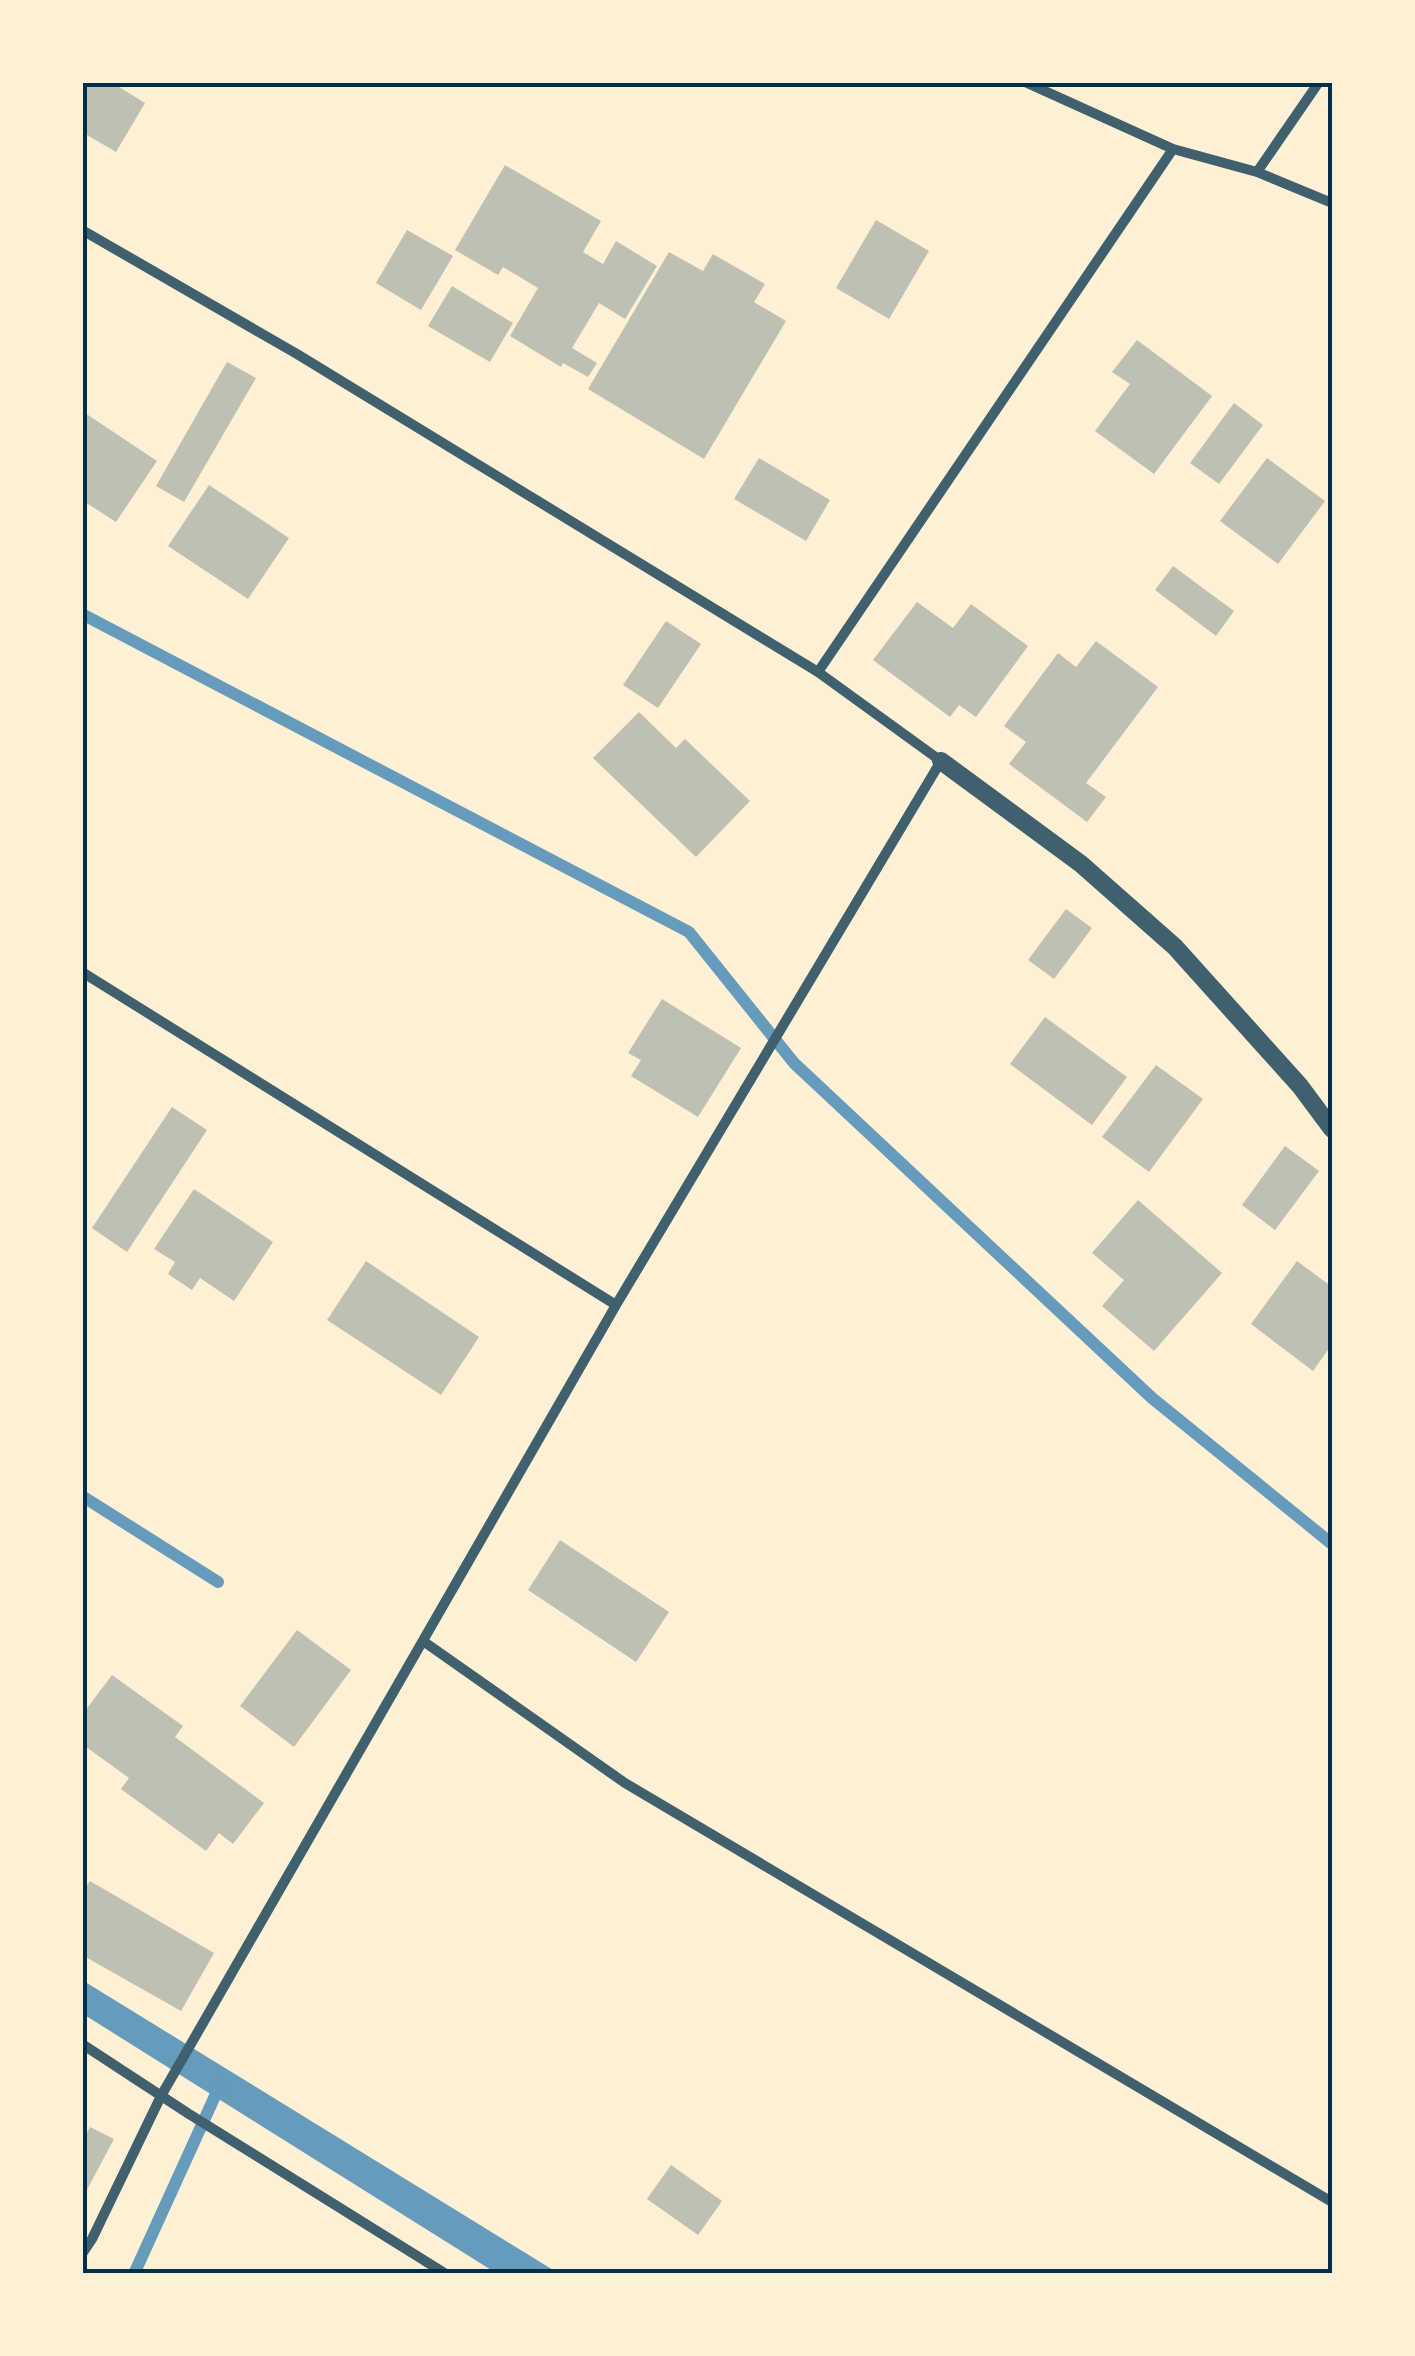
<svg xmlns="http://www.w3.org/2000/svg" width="1415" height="2356" font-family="Quicksand,sans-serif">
<rect width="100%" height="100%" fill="#fdf0d5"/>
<path fill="#669bbc" d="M82,1980L558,2273H496L83,2014Z"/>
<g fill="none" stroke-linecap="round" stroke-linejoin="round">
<path stroke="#669bbc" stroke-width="12" d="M82,614L689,932L794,1063L1152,1398L1332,1544
M82,1496L218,1582
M134,2274L220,2085"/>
</g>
<path fill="#bec0b2" d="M82,82H111L145,103L116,152L82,132Z
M505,165L601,221L583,252L603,264L616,241L657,266L625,319L599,303L572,348L597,363L588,377L563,363L561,367L510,336L538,288L503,267L498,275L455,250Z
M876,220L929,251L889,319L836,288Z
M407,230L453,256L421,310L376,283Z
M669,252L703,271L713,254L765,284L754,302L786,321L704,459L588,389Z
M452,286L513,323L490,362L428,326Z
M1137,340L1212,396L1154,474L1095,431L1130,384L1112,372Z
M227,362L256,378L184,502L156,486Z
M1234,403L1263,425L1219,484L1190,463Z
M82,411L157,461L116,522L82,500Z
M759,458L830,500L806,541L734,499Z
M1267,458L1325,501L1278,564L1220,521Z
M209,485L289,538L248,599L168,546Z
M1173,566L1234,611L1216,636L1155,590Z
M917,602L953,628L971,604L1028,646L976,717L959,705L950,717L873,660Z
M666,621L701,644L658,708L623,685Z
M1096,641L1158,687L1086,783L1106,797L1087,822L1009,764L1026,742L1004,726L1058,653L1076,667Z
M639,712L676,748L685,739L750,801L696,857L593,758Z
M1066,909L1092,928L1054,979L1028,960Z
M662,999L741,1048L698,1117L631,1076L641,1060L628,1053Z
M1045,1017L1127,1077L1092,1125L1010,1064Z
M1156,1065L1203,1099L1149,1172L1102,1137Z
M172,1107L207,1130L127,1252L92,1228Z
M1285,1146L1319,1171L1275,1230L1242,1205Z
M194,1189L273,1242L234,1301L200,1278L192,1290L168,1274L175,1262L154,1249Z
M1138,1200L1222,1273L1154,1351L1102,1306L1124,1280L1092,1253Z
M366,1261L479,1337L441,1395L327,1320Z
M1297,1261L1332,1287V1344L1313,1371L1251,1324Z
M560,1540L669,1612L636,1662L528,1590Z
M297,1630L351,1670L294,1747L240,1706Z
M112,1675L183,1726L175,1737L264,1803L233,1844L219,1833L206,1851L121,1789L129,1778L82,1744V1715Z
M90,1881L214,1953L181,2011L82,1955V1893Z
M90,2127L114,2139L82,2199V2142Z
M671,2165L722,2201L698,2235L647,2199Z"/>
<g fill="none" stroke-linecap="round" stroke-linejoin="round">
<path stroke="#3f606c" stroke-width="10" d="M1025,82L1173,149L1257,172L1332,203
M1257,172L1319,82
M82,230L297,354L818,672L941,761L616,1305L161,2096L92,2239L82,2254
M818,672L1173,149
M82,972L616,1305
M423,1641L625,1783L1332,2202
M82,2044L189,2114L446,2274"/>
<path stroke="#3f606c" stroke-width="18" d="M941,761L1081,864L1175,947L1300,1086L1332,1129"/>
</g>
<rect width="1415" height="2356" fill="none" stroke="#fdf0d5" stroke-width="170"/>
<rect x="85" y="85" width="1245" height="2186" fill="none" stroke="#003049" stroke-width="4"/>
</svg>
